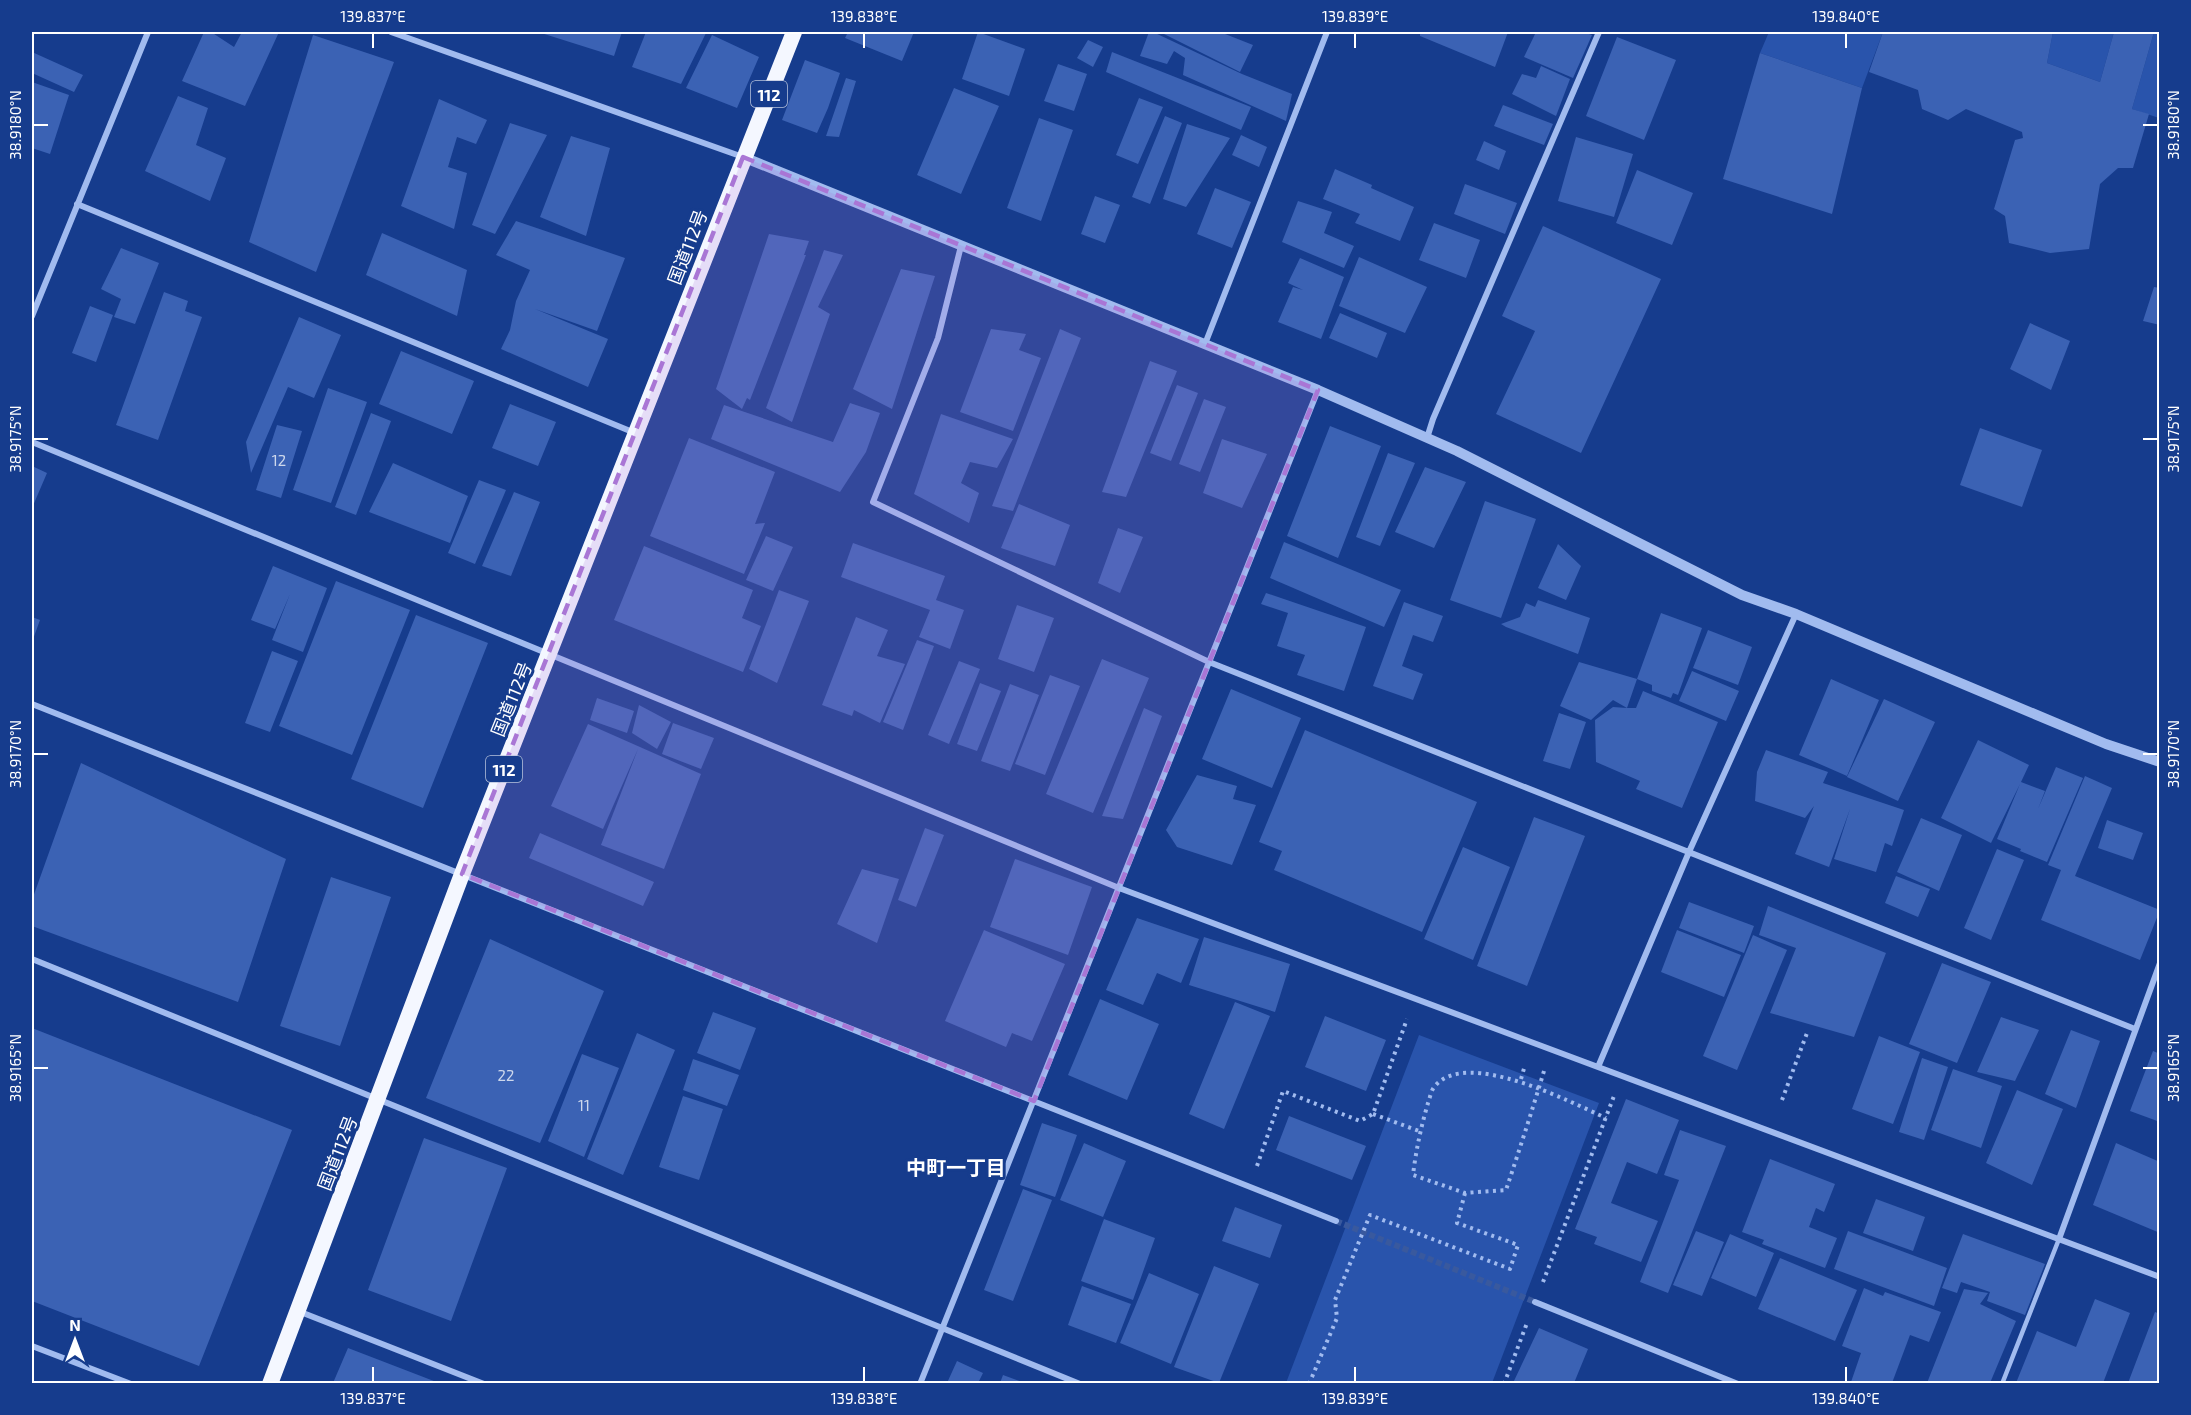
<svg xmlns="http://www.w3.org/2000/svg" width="2191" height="1415" font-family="'Exo 2','Noto Sans JP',sans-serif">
<rect width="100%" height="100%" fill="#163c8d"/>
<path fill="#2954ac" d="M1769,32H1883L1862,88L1760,53Z
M2053,32H2114L2100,82L2047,63Z
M2154,32H2159V118L2132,109Z
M1419,1035L1599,1103L1492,1383H1286Z"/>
<path fill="#3b62b4" d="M204,32H211L234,47L242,32H279L245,106L182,81Z
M538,32H622L614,56Z
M646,32H702L706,33L681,84L632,67Z
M848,32H914L902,61L845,38Z
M978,32L1025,49L1009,96L962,79Z
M1149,32H1153L1242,74L1292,94L1286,121L1183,75L1185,58L1174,51L1167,64L1140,56Z
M1160,32H1220L1253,45L1240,72Z
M1420,32H1508L1495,67L1420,36Z
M1536,32H1583L1592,35L1573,78L1524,57Z
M1883,32H2053L2047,63L2100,82L2114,32H2154L2132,109L2149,114L2133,168H2118L2100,184L2089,249L2050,253L2009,243L2005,216L1994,209L2015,140L2023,138L2022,132L1966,109L1948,120L1922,109L1918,90L1869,72Z
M313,35L394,62L316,272L249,242Z
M712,35L759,57L737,108L686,88Z
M1617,37L1676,60L1644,140L1586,116Z
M1088,40L1103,47L1093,67L1077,58Z
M32,52L83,75L74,92L32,73Z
M1112,52L1251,107L1241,130L1106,72Z
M1760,53L1862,88L1832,214L1723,179Z
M805,60L840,73L828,108L817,133L782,120Z
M1058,64L1087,74L1074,111L1044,101Z
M1541,66L1570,79L1556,116L1512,94L1522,74L1536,78Z
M846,78L856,81L839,137L826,136Z
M32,82L69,95L50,154L32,148Z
M954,88L999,106L961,194L917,175Z
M178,96L208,108L196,145L226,158L210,201L145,171Z
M1139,98L1163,107L1138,164L1116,155Z
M439,99L487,120L476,144L457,137L448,167L467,173L454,229L401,206Z
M1503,105L1553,124L1544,145L1494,126Z
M1165,116L1182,123L1150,204L1132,197Z
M1039,118L1073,130L1041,221L1007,208Z
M510,123L547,135L495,234L472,225Z
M1187,124L1230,138L1186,207L1163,199Z
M1241,135L1267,147L1259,167L1232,155Z
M571,136L610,148L586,236L540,217Z
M1576,137L1633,154L1614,217L1558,201Z
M1484,141L1506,151L1499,170L1476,160Z
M1335,169L1372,185L1371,188L1414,207L1400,241L1355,223L1360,214L1323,199Z
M1637,170L1693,193L1672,245L1616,223Z
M1465,184L1517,203L1505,234L1454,214Z
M1215,188L1251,202L1232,248L1197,234Z
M1095,196L1120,205L1105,243L1081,234Z
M1298,201L1332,212L1324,233L1354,246L1344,268L1282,242Z
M516,221L625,258L597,331L535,309L608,339L588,387L501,349L510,330L516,301L530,270L496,255Z
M1434,223L1480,240L1466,278L1419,260Z
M1543,226L1661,279L1581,453L1496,414L1535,331L1502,316Z
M382,233L467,270L457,316L366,275Z
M769,234L809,241L804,255H806L750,400L747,398L742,409L716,389Z
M121,248L159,263L135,324L114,317L121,299L101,289Z
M824,250L843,255L818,307L830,314L792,422L766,408Z
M1359,257L1427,287L1405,333L1339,306Z
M1300,258L1344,277L1321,339L1278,322L1293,287L1303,290L1288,283Z
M901,269L935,276L892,409L853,389Z
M2154,287L2160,288V325L2143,321Z
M164,292L188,301L185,311L202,317L158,440L116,425Z
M90,306L113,315L96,362L72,353Z
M1340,313L1387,333L1377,358L1329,338Z
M299,317L341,335L314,398L288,387L251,473L246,442Z
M2030,323L2070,341L2051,390L2010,369Z
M991,329L1026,334L1019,350L1041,358L1013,431L960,412Z
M1060,329L1081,338L1013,511L992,506Z
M401,351L474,381L452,434L379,404Z
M1150,361L1177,371L1126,497L1102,492Z
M1177,385L1198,393L1171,461L1150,453Z
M328,388L367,402L331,503L293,490Z
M1204,399L1226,407L1200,472L1179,464Z
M850,403L880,413L866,452L840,492L711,439L724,405L833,442Z
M510,404L556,422L538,466L492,448Z
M371,413L391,421L356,515L335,507Z
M941,414L1013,439L997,468L970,462L961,483L979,493L969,523L914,494Z
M277,425L302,431L281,498L256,490Z
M1330,426L1381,446L1338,558L1287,536Z
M1980,428L2042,450L2022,507L1960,485Z
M689,438L775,472L755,524L765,523L744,574L650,536Z
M1222,439L1267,454L1242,508L1203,493Z
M1388,453L1415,463L1380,546L1356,537Z
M393,463L468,496L450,543L369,512Z
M32,466L47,473L32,508Z
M1425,467L1466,482L1434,548L1395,532Z
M479,480L506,490L475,564L448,553Z
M514,492L540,502L511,576L482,566Z
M1485,501L1536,519L1501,618L1450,600Z
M1019,504L1070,525L1055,566L1001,548Z
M1118,528L1143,537L1120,593L1098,583Z
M766,536L793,547L773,591L746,580Z
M1284,542L1401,590L1384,627L1270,578Z
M853,543L945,576L936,600L964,610L950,649L919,637L930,610L841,577Z
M1558,544L1581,566L1566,600L1538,588Z
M644,546L753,590L742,618L761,626L743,672L614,620Z
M273,566L327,588L303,652L272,640L290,594L275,629L251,620Z
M336,581L410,610L352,755L279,726Z
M779,590L809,601L777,683L749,669Z
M1266,593L1366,627L1344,691L1297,675L1305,655L1277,646L1288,613L1261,604Z
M1538,600L1590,618L1578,654L1506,627L1501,624L1520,617L1526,603L1535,607Z
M1404,602L1443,616L1433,642L1413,635L1402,666L1423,674L1413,700L1373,686Z
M1017,605L1054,618L1034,672L998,659Z
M1661,613L1702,628L1678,695L1673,693L1671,698L1652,691V685L1637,679L1627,708H1636L1643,691L1718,722L1682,808L1636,789L1640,781L1596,762L1595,720L1613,707L1627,708L1613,700L1591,720L1560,706L1579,662L1637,679Z
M416,615L488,643L423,808L351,779Z
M32,617L40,620L32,642Z
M856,617L888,630L877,656L905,664L880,723L854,710L852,716L822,705Z
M1708,630L1752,647L1738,685L1693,668Z
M917,640L934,646L903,730L883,722Z
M272,651L298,661L270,732L245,723Z
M1102,659L1149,678L1093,813L1046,794Z
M959,661L980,669L949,744L928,735Z
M1692,671L1739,691L1726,721L1679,701Z
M1050,675L1080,686L1045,775L1015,764Z
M1831,679L1879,700L1847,776L1799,755Z
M980,683L1001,691L977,751L957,744Z
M1010,684L1039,695L1010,771L981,761Z
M1231,689L1301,718L1272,788L1202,759Z
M597,698L634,711L627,733L590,720Z
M1884,699L1935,722L1898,801L1847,777Z
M639,705L671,722L657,749L632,733Z
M1144,708L1162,716L1123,819L1102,816Z
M1559,713L1586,722L1570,769L1543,761Z
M673,723L714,738L701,769L662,754Z
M588,724L701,774L664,869L601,845L638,749L603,829L551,806Z
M1305,730L1477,802L1422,932L1274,870L1282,851L1259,842Z
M1978,740L2029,765L2021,782L2045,791L2038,809L2056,767L2083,778L2047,862L2020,851L2021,849L1997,839L2020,784L1991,843L1941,818Z
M1766,750L1828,772L1823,783L1904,810L1892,846L1885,843L1876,872L1834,859L1850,809L1829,867L1795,854L1814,806L1805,818L1755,801L1757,772Z
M81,763L286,859L238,1002L32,926V900Z
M1197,775L1237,786L1233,799L1256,805L1232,865L1177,847L1166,830Z
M2085,776L2112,788L2075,876L2160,910L2140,960L2041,920L2061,870L2048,865Z
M1534,817L1585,836L1527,986L1477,966Z
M1921,818L1962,835L1939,891L1897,872Z
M2107,820L2143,833L2133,860L2098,848Z
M925,828L944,835L916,907L898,900Z
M540,833L654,882L643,906L529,858Z
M1463,847L1510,867L1473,960L1424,939Z
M1997,849L2024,860L1991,940L1964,928Z
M1015,859L1092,887L1068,955L990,927Z
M862,869L899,879L877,943L837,924Z
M1896,876L1930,889L1918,917L1885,903Z
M331,877L391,897L340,1046L280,1026Z
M1689,902L1754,926L1744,953L1679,928Z
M1768,906L1886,953L1854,1037L1770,1013L1796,948L1759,935Z
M1137,918L1199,939L1181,983L1157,973L1143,1005L1106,990Z
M984,930L1065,964L1032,1041L1012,1033L1006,1047L945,1021Z
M1677,930L1741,955L1724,997L1661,972Z
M1753,935L1787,950L1737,1070L1703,1056Z
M1204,937L1290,964L1275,1012L1189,985Z
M490,939L604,991L540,1143L426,1098Z
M1942,963L1991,982L1957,1063L1909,1044Z
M1100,999L1159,1024L1127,1100L1068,1075Z
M1235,1002L1270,1016L1224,1129L1189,1114Z
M713,1012L756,1028L740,1070L697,1053Z
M1325,1016L1386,1040L1366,1091L1305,1067Z
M2001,1017L2039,1030L2015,1081L1977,1072Z
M32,1028L292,1130L199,1366L32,1301Z
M2071,1030L2100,1041L2076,1108L2045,1094Z
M637,1033L675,1050L623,1175L587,1159Z
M1879,1036L1920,1052L1893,1124L1852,1109Z
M2153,1051L2160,1054V1122L2130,1111Z
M582,1054L619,1068L584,1157L548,1141Z
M1922,1058L1948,1067L1924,1140L1899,1132Z
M693,1059L739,1075L727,1106L683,1090Z
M1953,1069L2002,1086L1981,1148L1931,1130Z
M2017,1090L2063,1109L2032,1185L1986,1163Z
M683,1096L723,1109L699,1180L659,1167Z
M1626,1099L1679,1120L1657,1174L1627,1162L1611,1203L1658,1221L1641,1262L1594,1244L1597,1237L1575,1229Z
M1289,1116L1366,1146L1352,1180L1276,1150Z
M1042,1123L1077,1135L1055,1197L1020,1185Z
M1680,1130L1726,1146L1668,1293L1640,1282L1679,1180L1664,1175Z
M424,1138L507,1168L451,1321L368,1290Z
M1084,1143L1126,1161L1103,1217L1060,1200Z
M2116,1143L2160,1162V1233L2093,1205Z
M1770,1159L1835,1184L1824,1212L1816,1208L1809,1227L1837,1238L1825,1268L1762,1244L1764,1240L1742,1232Z
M1023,1189L1052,1200L1013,1301L984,1290Z
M1876,1199L1925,1217L1913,1251L1863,1233Z
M1235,1207L1282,1225L1270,1258L1222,1241Z
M1104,1219L1155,1238L1133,1300L1081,1281Z
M1696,1231L1724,1242L1702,1296L1673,1285Z
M1848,1231L1947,1268L1934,1306L1834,1269Z
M1730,1234L1774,1253L1756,1297L1711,1278Z
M1963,1234L2045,1264L2025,1315L1987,1301L1990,1292L1961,1282L1957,1293L1942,1288Z
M1780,1258L1857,1290L1835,1341L1758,1309Z
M1214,1266L1259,1284L1219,1383L1174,1367Z
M1149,1273L1199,1294L1171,1364L1120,1343Z
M1082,1286L1131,1304L1116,1343L1068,1325Z
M1864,1288L1883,1296L1885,1292L1941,1312L1929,1342L1910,1335L1892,1383L1851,1382L1861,1353L1842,1346Z
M1964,1289L1988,1293L1980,1304L2016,1321L1990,1383H1927Z
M2095,1299L2130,1313L2103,1383H2016L2037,1331L2076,1347Z
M2155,1312L2160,1314V1383H2128Z
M1539,1328L1588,1349L1574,1383H1513Z
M348,1348L439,1383H333Z
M957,1361L983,1373L978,1383H947Z
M1003,1375L1025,1383H1000Z"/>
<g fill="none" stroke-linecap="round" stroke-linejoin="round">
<path stroke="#39599e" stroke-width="6" stroke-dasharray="6 3" stroke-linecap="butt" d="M1336,1221L1535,1302"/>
<path stroke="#a1bbef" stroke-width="4" stroke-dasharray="3 4.5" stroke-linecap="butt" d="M1544,1071C1532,1111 1519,1151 1506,1190L1465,1193L1413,1175C1416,1150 1421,1127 1428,1103C1430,1098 1431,1090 1435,1086C1467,1048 1570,1102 1606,1118
M1521,1079L1525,1065
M1782,1100L1807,1033
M1373,1114L1419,1131
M1257,1166L1283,1091L1360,1121L1373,1114L1407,1019
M1543,1282L1614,1096
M1309,1384L1337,1318L1335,1300L1370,1215L1510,1269L1518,1245L1457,1223L1465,1193
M1504,1384L1527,1323"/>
<path stroke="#a1bbef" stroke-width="4.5" d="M2002,1384L2059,1239"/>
<path stroke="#a1bbef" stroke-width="6" d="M391,32L743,157
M77,204L635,433
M961,246L938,338L873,502L1209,662L2135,1029
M32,316L148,32
M1205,344L1327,32
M1427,438L1433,419L1599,32
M32,442L1119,888L2160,1277
M32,704L1336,1221
M32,959L1080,1384
M1598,1067L1689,852L1796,614
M2059,1239L2160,963
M1535,1302L1738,1384
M298,1311L484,1384
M32,1346L131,1384
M920,1384L1318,390"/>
<path stroke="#a1bbef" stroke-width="10" d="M743,157L1318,390L1457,451L1742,595L1796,614L2106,744L2160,762"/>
<path stroke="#f4f7ff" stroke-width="16" d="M270,1384L462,874L794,32"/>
</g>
<path fill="#a976d5" fill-opacity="0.2" stroke="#a976d5" stroke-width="4.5" stroke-dasharray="12 8" stroke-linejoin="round" d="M743,157L1318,390L1034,1101L462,874Z"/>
<path fill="none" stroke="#fff" stroke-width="2" d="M373,33V48M864,33V48M1355,33V48M1846,33V48M33,125H48M2143,125H2158M33,439H48M2143,439H2158M33,754H48M2143,754H2158M33,1068H48M2143,1068H2158M373,1367V1382M864,1367V1382M1355,1367V1382M1846,1367V1382"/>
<g text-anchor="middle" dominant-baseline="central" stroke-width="6" stroke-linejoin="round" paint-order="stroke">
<g font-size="15" fill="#ced8ec">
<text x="279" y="460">12</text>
<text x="506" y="1075">22</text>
<text x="584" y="1105">11</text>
</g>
<g fill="#163c8d" stroke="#b9c4dd" stroke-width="1.5">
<rect x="751" y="81" width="36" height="26" rx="4.5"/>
<rect x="486" y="756" width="36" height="26" rx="4.5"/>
</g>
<g font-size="16" font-weight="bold" fill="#fff">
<text x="769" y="94">112</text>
<text x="504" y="769">112</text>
</g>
<g font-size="18" fill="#fff" stroke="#163c8d">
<text transform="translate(687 247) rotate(-69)">国道112号</text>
<text transform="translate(511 699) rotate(-68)">国道112号</text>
<text transform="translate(337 1153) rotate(-69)">国道112号</text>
</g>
<g font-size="20" font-weight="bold" fill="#fff" stroke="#163c8d">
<text x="956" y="1167">中町一丁目</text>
</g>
</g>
<rect width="2191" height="1415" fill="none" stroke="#163c8d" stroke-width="66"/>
<g transform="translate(75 1340)" stroke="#163c8d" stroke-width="4.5" paint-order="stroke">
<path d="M0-4.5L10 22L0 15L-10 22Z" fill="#ffffff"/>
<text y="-9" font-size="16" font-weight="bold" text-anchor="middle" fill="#ffffff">N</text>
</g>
<rect x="33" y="33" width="2125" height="1349" fill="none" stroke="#fff" stroke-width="2"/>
<g font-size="15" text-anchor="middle" fill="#fff">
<text x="373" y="22">139.837°E</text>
<text x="864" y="22">139.838°E</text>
<text x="1355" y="22">139.839°E</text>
<text x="1846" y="22">139.840°E</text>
<text transform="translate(16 125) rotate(-90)" y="5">38.9180°N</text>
<text transform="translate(2174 125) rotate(-90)" y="5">38.9180°N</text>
<text transform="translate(16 439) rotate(-90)" y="5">38.9175°N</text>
<text transform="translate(2174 439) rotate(-90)" y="5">38.9175°N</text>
<text transform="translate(16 754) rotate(-90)" y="5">38.9170°N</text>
<text transform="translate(2174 754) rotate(-90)" y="5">38.9170°N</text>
<text transform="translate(16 1068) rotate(-90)" y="5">38.9165°N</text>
<text transform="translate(2174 1068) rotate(-90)" y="5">38.9165°N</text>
<text x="373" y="1404">139.837°E</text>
<text x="864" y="1404">139.838°E</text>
<text x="1355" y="1404">139.839°E</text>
<text x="1846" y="1404">139.840°E</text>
</g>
</svg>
